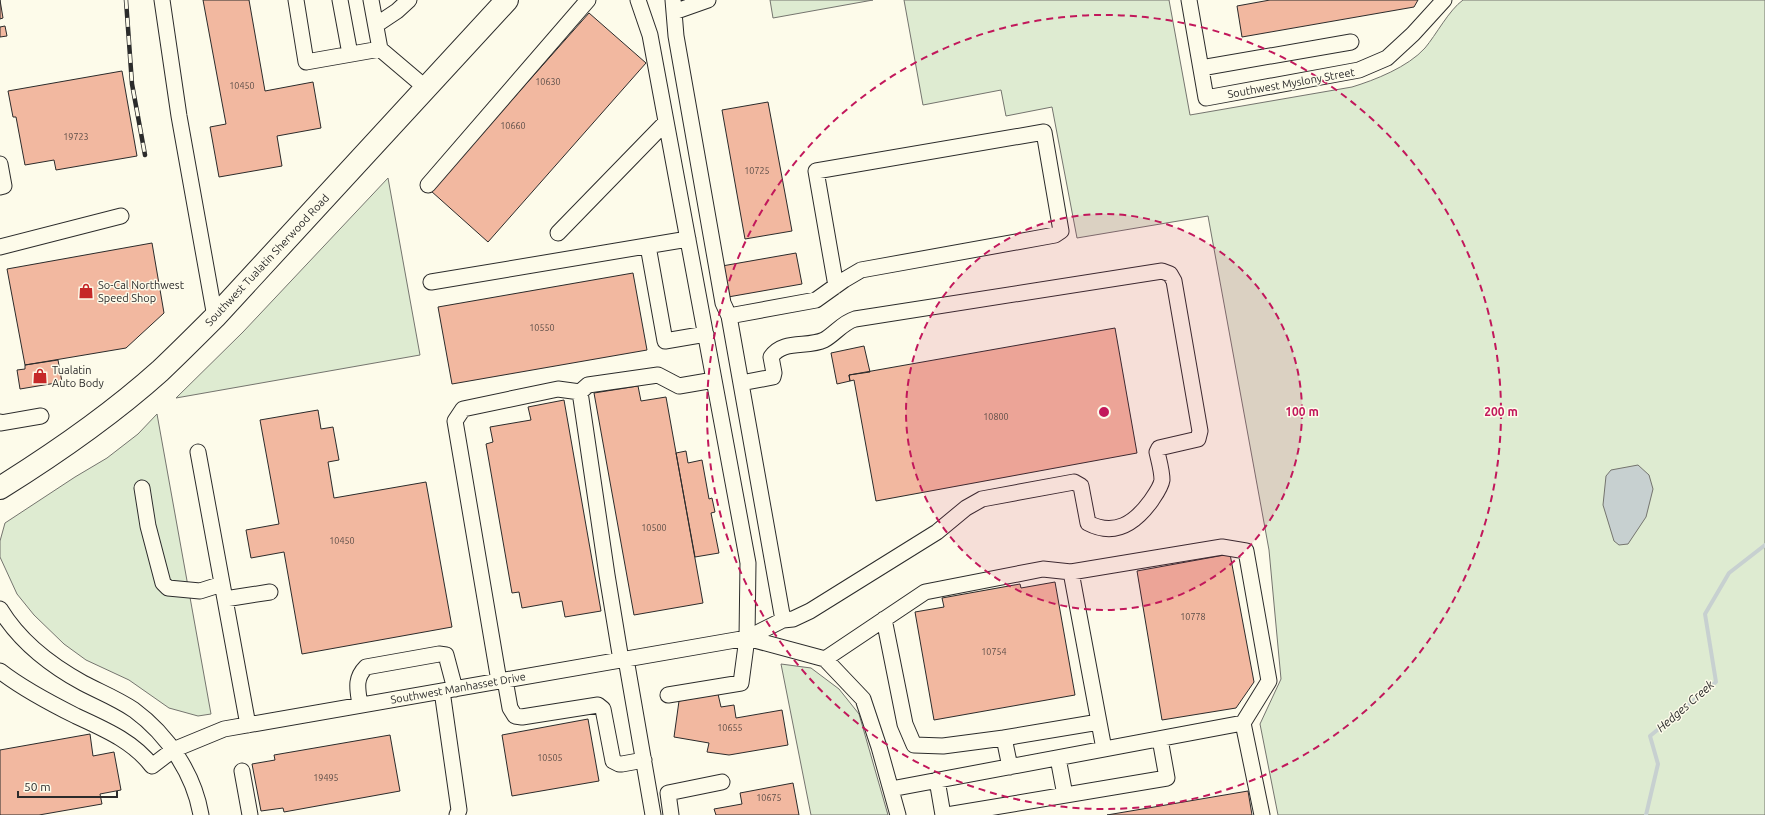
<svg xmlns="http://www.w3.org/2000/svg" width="1765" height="815" font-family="Ubuntu,sans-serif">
<rect width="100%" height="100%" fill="#fdfbea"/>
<path fill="#deebd1" stroke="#74746e" d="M770,0H873L773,18Z
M904,0H1169L1190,115L1352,87C1375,80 1408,67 1425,48C1436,35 1449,10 1463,0H1765V815H1278L1260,724L1281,679L1269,550L1208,216L1077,238L1052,107L1006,116L1001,90L923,105Z
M388,178L420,355L176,398L243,332Z
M157,414L211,714L198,716L169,708L129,680L86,660L64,644L34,615L17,594L0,557V541L5,523L75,477L107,458L138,434Z
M781,664L811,668L839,689L859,714L888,815H811Z"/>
<path fill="#c7d0d0" stroke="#74746e" d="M1638,465L1649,475L1653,489L1646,517L1628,544L1619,545L1614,541L1603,505L1606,476L1611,470Z"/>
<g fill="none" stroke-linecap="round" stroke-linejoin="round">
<path stroke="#c7d0d0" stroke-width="4" d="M1646,815L1658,764L1650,736L1716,682L1705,614L1729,573L1765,545"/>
</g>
<path fill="#f2b8a0" stroke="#2b2b2b" d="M0,0L3,18L0,19Z
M203,0H249L265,91L313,82L321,128L277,136L282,166L219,177L210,127L226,124Z
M1270,0H1418L1414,7L1242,37L1237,6Z
M589,13L646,63L488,242L431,191Z
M5,26L7,36L0,37V27Z
M122,71L137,156L56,170L54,160L25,165L16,117H13L8,91Z
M768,102L792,231L745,239L722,110Z
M152,243L164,313L126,348L25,365L7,269Z
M796,253L802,284L728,297L722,266Z
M633,273L647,350L452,384L438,307Z
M1115,328L1137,453L876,501L854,380L850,381L849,375Z
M864,346L870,372L849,375L850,381L837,384L831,353Z
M58,360L62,382L20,389L17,370L25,369V365Z
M638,386L641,401L666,397L703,603L634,615L594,393Z
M564,400L601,611L565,617L562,601L522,608L519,592L512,593L486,444L493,442L490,427L531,420L528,407Z
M318,410L321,429L333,427L339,460L328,462L334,498L426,482L452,627L302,654L284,552L251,558L246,530L279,524L260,420Z
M686,451L688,463L702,460L709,499L712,498L715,512L711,513L719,553L695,557L676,453Z
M1230,554L1254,682L1236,708L1162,720L1137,571Z
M1055,582L1075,695L934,720L915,612L944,607L942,598L1020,584L1021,588Z
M718,694L721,707L734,705L736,718L782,710L788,745L729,755L707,752L709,743L674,737L679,701Z
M588,719L599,781L512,796L502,735Z
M90,734L93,756L114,752L121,790L100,794L102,804L39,815H0V750Z
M390,735L400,791L284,812L283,808L261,811L252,764L275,760L274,755Z
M793,783L799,815H716L714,809L742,804L740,793Z
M1248,791L1252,815H1107Z"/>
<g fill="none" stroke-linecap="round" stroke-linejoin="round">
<g stroke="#2b2b2b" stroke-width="17">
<path id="minor" d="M162,0L179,116L215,317
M296,0L306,62L380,49
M340,0L350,54
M371,0L380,49L426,88
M638,0L650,35L748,563L747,638L741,683L668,695
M673,0L676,36L723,303L729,316
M1189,0L1206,98L1359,70L1387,58L1413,34L1444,0
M674,12L708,0
M376,25L397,11L409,0
M1201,68L1351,42
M0,164L4,186L0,187
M428,185L588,0
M558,233L666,122
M648,246L665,341L706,334
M0,247L121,216
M431,282L688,239
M741,383L773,377L774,373L771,357C783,339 807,348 824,340C835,334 842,323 855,319L1162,271L1170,274L1174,281L1200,431L1198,439L1159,448L1157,452C1159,461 1162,471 1162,480C1161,487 1155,495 1151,501C1135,523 1115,537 1088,523L1081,486L1074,482L982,499L966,508L937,532L810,611L793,619L783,620
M0,422V423L41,416
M198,452L248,725
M142,488L148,526L163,583L168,588L200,591L222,584
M1071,572L1104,749
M225,599L270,592
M0,609C20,642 50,665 83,683C100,692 118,699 134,710C168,735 194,774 201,815
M884,619L905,724L914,745L943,746L1004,738L1010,767
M747,638L825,659L863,699L879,747L898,815
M626,659L653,815
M825,659L925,592L1043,569L1071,572L1222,547L1246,551L1269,681L1243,723L1262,815
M621,660L607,575L580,392L588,385L658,375L679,386L714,380
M0,671C23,689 50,703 76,716C104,729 133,741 152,766L173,750L224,729L747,638L783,620L729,316L816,300L844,280L861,270L1055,235L1061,231L1044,132L816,171L836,286
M505,680L510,708L515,716L522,717L598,705L603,709L613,761L619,764H622L644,760
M499,681L455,421L463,409L558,389L580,392
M442,691L459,810L457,815
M360,705C358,690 354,679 366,667L439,654L446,655L455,689
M1004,738L1099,722
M1058,758L1065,795
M242,771L250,815
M937,780L943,815
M891,789L1243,723
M671,815L668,793L722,782
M947,815L1167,778L1160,739"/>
</g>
<g stroke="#2b2b2b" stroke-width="24">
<path id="highway" d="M0,488C56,453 111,415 160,371C179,353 197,335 215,317L507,0"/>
</g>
<use href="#minor" stroke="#fdfbea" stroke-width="15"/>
<use href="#highway" stroke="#fdfbea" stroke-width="22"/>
<g stroke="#2b2b2b" stroke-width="4.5">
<path id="rail" d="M126,0L132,84L145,155"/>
</g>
<use href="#rail" stroke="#fdfbea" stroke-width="3" stroke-dasharray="9" stroke-linecap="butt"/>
</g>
<circle cx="1104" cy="412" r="198" fill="#c2185b" fill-opacity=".12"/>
<g fill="none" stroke="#c2185b" stroke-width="2" stroke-dasharray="7 5">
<circle cx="1104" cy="412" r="198"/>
<circle cx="1104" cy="412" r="397"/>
</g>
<defs>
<g id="shop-bare" transform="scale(1.2)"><path d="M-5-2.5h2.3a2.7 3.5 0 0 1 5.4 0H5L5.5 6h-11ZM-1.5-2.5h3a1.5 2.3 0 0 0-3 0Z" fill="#c62828" stroke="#fdfbea" stroke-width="2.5" paint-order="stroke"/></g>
</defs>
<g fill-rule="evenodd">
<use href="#shop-bare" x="86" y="291"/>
<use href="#shop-bare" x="40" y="376"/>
</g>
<g text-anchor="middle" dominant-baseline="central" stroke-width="3" stroke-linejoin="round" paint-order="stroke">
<g font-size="9" fill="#5d4e48">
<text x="548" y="82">10630</text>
<text x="242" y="86">10450</text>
<text x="513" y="126">10660</text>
<text x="76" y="137">19723</text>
<text x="757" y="171">10725</text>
<text x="542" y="328">10550</text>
<text x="996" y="417">10800</text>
<text x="654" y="528">10500</text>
<text x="342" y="541">10450</text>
<text x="1193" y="617">10778</text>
<text x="994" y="652">10754</text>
<text x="730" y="728">10655</text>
<text x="550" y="758">10505</text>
<text x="326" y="778">19495</text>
<text x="769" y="798">10675</text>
</g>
<g font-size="11" fill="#2b2b2b" stroke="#fdfbea">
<text transform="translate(1291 83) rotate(-10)">Southwest Myslony Street</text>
<text transform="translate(267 260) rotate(-47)">Southwest Tualatin Sherwood Road</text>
<text transform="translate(458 688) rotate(-10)">Southwest Manhasset Drive</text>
</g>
<g font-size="11" fill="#2b2b2b" stroke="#fdfbea" text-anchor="start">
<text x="98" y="285">So-Cal Northwest<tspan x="98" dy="13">Speed Shop</tspan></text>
<text x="52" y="370">Tualatin<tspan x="52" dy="13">Auto Body</tspan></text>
</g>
<g font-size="12" font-style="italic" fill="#2b2b2b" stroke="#fdfbea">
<text transform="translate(1685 706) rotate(-41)">Hedges Creek</text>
</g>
</g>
<circle cx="1104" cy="412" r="6" fill="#c2185b" stroke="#fdfbea" stroke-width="2"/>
<g font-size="12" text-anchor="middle" font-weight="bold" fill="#c2185b" stroke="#fdfbea" stroke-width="3" stroke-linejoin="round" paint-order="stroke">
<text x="1302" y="416">100 m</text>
<text x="1501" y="416">200 m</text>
</g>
<path d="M18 791v6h99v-6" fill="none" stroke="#2b2b2b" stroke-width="2"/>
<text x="24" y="791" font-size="12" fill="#2b2b2b" stroke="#fdfbea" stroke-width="3" paint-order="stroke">50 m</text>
</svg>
